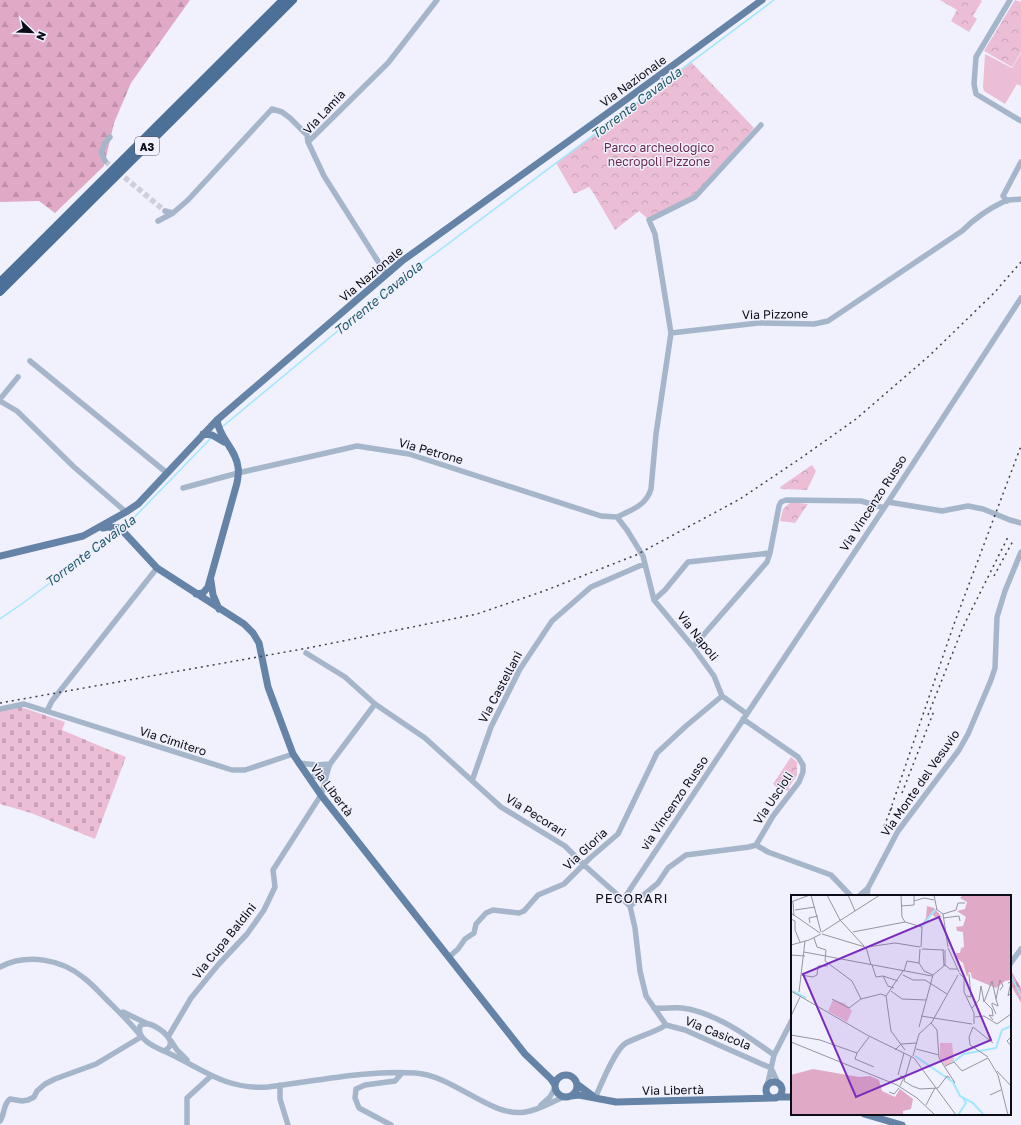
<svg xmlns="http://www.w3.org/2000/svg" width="1021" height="1125" font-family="'Golos Text',sans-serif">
<defs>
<pattern id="forest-firs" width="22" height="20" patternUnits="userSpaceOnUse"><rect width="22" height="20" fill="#e0a9c6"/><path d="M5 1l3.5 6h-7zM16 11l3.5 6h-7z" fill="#bf90a9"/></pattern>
<pattern id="cemetery-stones" width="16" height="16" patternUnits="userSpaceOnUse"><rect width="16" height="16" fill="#ebbed5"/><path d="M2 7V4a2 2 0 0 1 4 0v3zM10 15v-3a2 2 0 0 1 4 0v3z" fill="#c8a2b6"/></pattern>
<pattern id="park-crowns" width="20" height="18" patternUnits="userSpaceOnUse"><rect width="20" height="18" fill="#ebbed5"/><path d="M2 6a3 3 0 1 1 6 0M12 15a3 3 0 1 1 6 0" fill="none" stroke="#c8a2b6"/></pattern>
</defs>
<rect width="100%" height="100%" fill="#f0f1fd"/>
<path fill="#ebbed5" d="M1021,53V86L1017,84L1005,104L984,91L983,87L985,54L1012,68Z"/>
<path fill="url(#forest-firs)" d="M0,0H190L131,83L114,123L104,166L55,213L39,201L0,202Z
M1012,972L1021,988V1003C1017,994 1005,981 1012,972Z"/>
<path fill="url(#cemetery-stones)" d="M18,706L65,722L62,730L126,757L95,839L31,813L0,804V710Z"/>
<path fill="url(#park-crowns)" d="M940,0H980L982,1L973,16L977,19L969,32L951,21L957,10Z
M1015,0L1021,2V52L1012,67L984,51Z
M691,62L754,128L695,197L649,220L639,211L615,230L594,194L589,187L574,194L556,163Z
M812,465L816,471L807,490L781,489L780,487Z
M791,502L808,504L795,523L780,521L783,509Z
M791,757L797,762V775L789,787L790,791C783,791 778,788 773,784Z"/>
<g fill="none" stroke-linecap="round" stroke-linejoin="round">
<path stroke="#a2e7fe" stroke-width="1.5" d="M222,427L393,285L774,0
M124,528L212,437
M0,619L23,603L120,531
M1011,976L1021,996"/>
<path stroke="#cecfda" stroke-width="5.5" stroke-dasharray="5.5 3" stroke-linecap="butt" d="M105,161L165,211"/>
<path stroke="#a5b6ca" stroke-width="5.5" d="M1010,0L976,57L974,84L976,94L1021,121
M105,161L101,152L105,143L110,137
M1007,201L1003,196L1021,162
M165,211L173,213
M158,221L173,213L188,200L272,109L282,112L290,118L307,135L308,142
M386,274L324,176L308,142L388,63L437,0
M671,333L655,234L649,220L695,197L761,125
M30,361L167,473
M0,399L18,377
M0,401L17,411L74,467L126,512
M183,488L238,473L357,446L409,454L601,516L617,517L627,530L643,556L654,600L693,647L714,676L722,696L747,714
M888,502L942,511L968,506L983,509L1010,520L1021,523
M617,517C631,510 646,506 651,489L656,434L671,333L758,323L814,324L828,321L962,231C974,219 990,208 1005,201C1010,199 1016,200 1021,199
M654,600L665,590L688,562L770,553L779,506L781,502L786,500L861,501L884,508
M693,647L767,562L770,553
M306,653L345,677L375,704L425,738L501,807L565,846L584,865L630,906L635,928L640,971L646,996L666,1025
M0,709L24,704L232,770H245L293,754
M47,711L52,701L157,568
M743,719L798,757L803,765V772L799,782L773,816L756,845
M299,763L316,765L330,764
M309,778L316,776L328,769
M472,781L491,727L520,669L552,621L591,587L644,564
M859,896L868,888
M867,896L868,888L898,831L959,750L968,734L991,680L995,668L997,617L1005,591L1021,552
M623,900L888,502L1021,298
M630,906L658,883L668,868L686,855L749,847L756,845L768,852L831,875L851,896
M449,957L458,949L465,939L474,933L476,924L486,913L493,910L519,913L524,911L538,895L564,884L590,858L618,834L657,753L686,726L722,696
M1010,964L1021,949
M0,967C27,953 61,959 84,978C92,984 99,992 106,999C118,1011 129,1021 140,1035
M654,1008C663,1009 673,1007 682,1008C714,1012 748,1036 774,1055
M123,1012L148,1024
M143,1024C145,1024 147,1024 149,1024C160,1027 181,1043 164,1051C155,1047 136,1039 140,1026Z
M666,1025L685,1030L771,1068
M168,1037L191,998L218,965L247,934L264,910L275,887L273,870L321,795C325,784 326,774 330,764L375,704
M171,1041L177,1050L187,1060
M164,1051C202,1068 224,1090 268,1087C317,1081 365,1070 415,1073C453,1075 491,1118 525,1112C539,1110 551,1102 564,1097
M771,1068L778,1083
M280,1085V1099L288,1125
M767,1087L774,1055L792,1020
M595,1098C601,1085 615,1049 626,1043C639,1036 654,1033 666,1025
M541,1105L550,1097L555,1088
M0,1121C5,1114 3,1104 10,1099L22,1101L28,1100L34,1097L37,1091L45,1084L55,1079L96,1064L141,1037
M187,1125V1098L211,1076
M391,1125L359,1108L355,1098L356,1089L365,1085L395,1081L402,1073"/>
<path stroke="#6483a6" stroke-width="7" d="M203,434L212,435L224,442
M103,528L108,527L120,528L157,568L244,624L253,633L259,643L268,687L293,754L299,763L321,795L525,1054L551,1079L555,1085
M0,556L83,536L126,512L138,504L217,420L402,261L616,107L762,0
M211,581L213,595L219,609
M196,594L203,593L208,587L237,483C238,478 239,472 238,467C236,449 219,438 217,420
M555 1086a11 11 0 1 1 22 0a11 11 0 1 1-22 0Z
M766 1090a8 8 0 1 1 16 0a8 8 0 1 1-16 0Z
M577,1084L593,1096
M571,1096L579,1095L616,1102L773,1098
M777,1097H792
M864,1114L902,1125"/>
<path stroke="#4d7098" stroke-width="8" d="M0,282L283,0
M0,292L293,0"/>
<path stroke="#40404b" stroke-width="1.5" stroke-dasharray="2 4" stroke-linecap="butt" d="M994,576L1014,539
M0,703L308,648L477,614L544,591L636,555L740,499L801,458L856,419L929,356L994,293L1021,262
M928,715L963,627L1009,535
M902,793L934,711
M890,811L954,624L1021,446
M884,826L892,807"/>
</g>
<g text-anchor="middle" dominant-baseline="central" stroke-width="3" stroke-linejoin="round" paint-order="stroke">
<rect fill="#f0f1fd" stroke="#50515b" stroke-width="1" x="135" y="137" width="24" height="18" rx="3"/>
<g font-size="11" font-weight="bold" fill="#0c0c16">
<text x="147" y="146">A3</text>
</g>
<g font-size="12" fill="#0c0c16" stroke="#f0f1fd">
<text transform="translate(633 81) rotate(-36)">Via Nazionale</text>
<text transform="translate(324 112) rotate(-47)">Via Lamia</text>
<text transform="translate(371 274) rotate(-40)">Via Nazionale</text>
<text transform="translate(775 314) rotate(-1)">Via Pizzone</text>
<text transform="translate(431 451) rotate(16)">Via Petrone</text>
<text transform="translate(873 503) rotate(-57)">Via Vincenzo Russo</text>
<text transform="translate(698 636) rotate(52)">Via Napoli</text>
<text transform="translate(500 687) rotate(-62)">Via Castellani</text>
<text transform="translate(173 741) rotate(18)">Via Cimitero</text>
<text transform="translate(920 783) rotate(-55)">Via Monte del Vesuvio</text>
<text transform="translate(332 790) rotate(53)">Via Libertà</text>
<text transform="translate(773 798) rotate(-56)">Via Uscioli</text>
<text transform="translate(674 803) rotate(-56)">via Vincenzo Russo</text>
<text transform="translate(536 815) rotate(32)">Via Pecorari</text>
<text transform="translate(585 849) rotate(-43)">Via Gloria</text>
<text transform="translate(224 941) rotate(-51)">Via Cupa Baldini</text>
<text transform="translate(718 1033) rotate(22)">Via Casicola</text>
<text transform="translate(673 1090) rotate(-1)">Via Libertà</text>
</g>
<g font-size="12" fill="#6a284f" stroke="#f0f1fd">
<text x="659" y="147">Parco archeologico<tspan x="659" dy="14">necropoli Pizzone</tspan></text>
</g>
<g font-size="13" font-style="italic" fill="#235a6a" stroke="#f0f1fd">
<text transform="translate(636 103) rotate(-37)">Torrente Cavaiola</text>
<text transform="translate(378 298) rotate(-39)">Torrente Cavaiola</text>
<text transform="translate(90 551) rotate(-37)">Torrente Cavaiola</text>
</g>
<g font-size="13" letter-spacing="1" fill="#0c0c16" stroke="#f0f1fd">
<text x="632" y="898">PECORARI</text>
</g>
</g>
<g transform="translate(791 895)">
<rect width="220" height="220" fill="#f0f1fd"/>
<path d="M172,0H220V85L214,86L205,93L181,83L180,78L178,77L176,82L172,68L166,63L165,58H169L170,53L173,52L172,37L166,36L165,32L172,31L175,22L166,16L174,14L176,7L169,3ZM136,11L143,13L151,22H144L141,19L130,31L135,23ZM22,174L68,182L79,181L88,185L91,196L104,202L109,194L122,204L120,214L112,216V220H0V180Z" fill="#e0a9c6"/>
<path d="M149,148H161L163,166L154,171L149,164Z" fill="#ebbed5"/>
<path d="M42,105L53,108L61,116L56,127L37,116Z" fill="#ebbed5"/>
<path fill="none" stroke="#a2e7fe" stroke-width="2" d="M131,31L144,15M2,96L15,103M124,161L162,187L169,201L182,208L193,220M162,167L173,159L205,153L211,135L220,131M167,220L175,208L172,203"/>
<path fill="none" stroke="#9595a1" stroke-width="1" d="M20,0L30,37M36,0L49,25L73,51M57,0L64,16M110,0L111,22L114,27M143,0L146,15M123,6L133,3L143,5M0,7L19,0M2,7L3,21M110,11L123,10V0M145,14L152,19L157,52M4,15L24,12M0,18L29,38M152,19L165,15L167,8H174M152,23L168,21L169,26M0,24L4,26V35L9,47M19,28L18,23L27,21M31,37L89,0M62,37L114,27L131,32L130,52M31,39L74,52M23,43L26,52L35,55L34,66L61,86L70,104L90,99L95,101M0,50L18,45L30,39M75,52L80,70M76,52L104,48L129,52M157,53L168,77M129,54L128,68L133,76L142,80M131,54L153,55M152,55L153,71M154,55V70L159,74H166M13,57L141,81M0,60L14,61M81,70L85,82L92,81L97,91L103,93M0,71V96M112,76L95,101L100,136L114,155M113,76L116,66L128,68M168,78L173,83V97L183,118V129M10,80L22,82L26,80L27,71H37M112,80L122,85H134L156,99M92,81L107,86M217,88L220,87L217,101L220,98M0,96L76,140L123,163L165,220M100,96L111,104L135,105M8,97L14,46M176,101L180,102L178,79M41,104L58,113L70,104M205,104L207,111L201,108V110L205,119M194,107L201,114L202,121L198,120L202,125M181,113L188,105L190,91L193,107L201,86L205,104L209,85L212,91L209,95M0,121L9,102M130,121L181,129M184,122L193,121L206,129L220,119M140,128L146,135L148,163L164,188M128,132L142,80L154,70M182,132L178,142L179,150L197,162M182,132L202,148M0,140L29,145L66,158L78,142M220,142L216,146L220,151M0,147L106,190L126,203L144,220M125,154L148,160M104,155L110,149L126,148M66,158L64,164L83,172M122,161L128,139L141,127L167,80M120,162L113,186L121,191L129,194L147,193L156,181L159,183M154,171L163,167L171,176L197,163L207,180L217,220M206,176L220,191M107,180L113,158M109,181L113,182L109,191M98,197L103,199L108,193M199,200L210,195M135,210L144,193"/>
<path fill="#7b2cbf" fill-opacity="0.15" stroke="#7b2cbf" stroke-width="2" d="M148,22L200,145L65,202L12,79Z"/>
<rect width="220" height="220" fill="none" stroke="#0c0c16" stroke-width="2"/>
</g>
<g transform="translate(32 32) rotate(113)" stroke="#f0f1fd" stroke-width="3" paint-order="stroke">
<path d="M0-3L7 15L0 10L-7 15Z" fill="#0c0c16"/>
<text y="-6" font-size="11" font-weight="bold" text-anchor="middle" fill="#0c0c16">N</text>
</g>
</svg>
